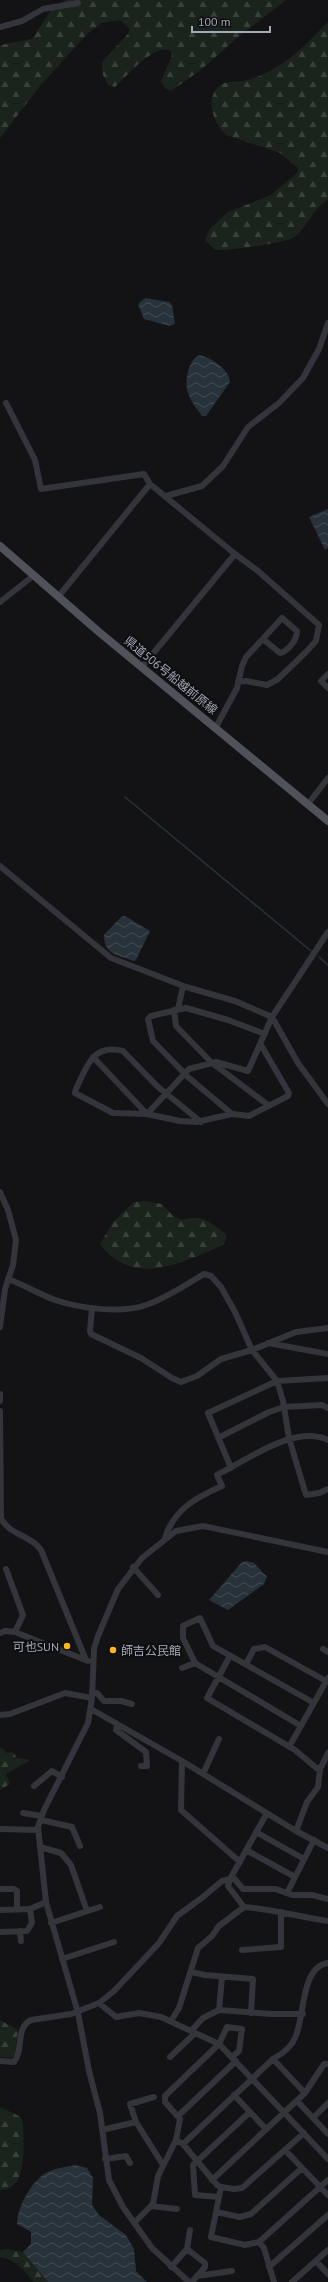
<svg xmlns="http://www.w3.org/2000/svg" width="328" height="2282" font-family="'PT Sans','Noto Sans JP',sans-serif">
<defs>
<pattern id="forest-firs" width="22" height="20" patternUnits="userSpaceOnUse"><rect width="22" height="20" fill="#1b241c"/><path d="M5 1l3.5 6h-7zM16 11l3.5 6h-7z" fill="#39413b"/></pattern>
<pattern id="water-waves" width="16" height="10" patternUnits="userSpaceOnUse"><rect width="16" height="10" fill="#28323a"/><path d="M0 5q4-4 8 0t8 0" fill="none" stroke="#444d54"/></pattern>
</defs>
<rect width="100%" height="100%" fill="#131315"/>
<path fill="url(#forest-firs)" d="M66,0H286L237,38L202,69L171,91L165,88L161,81L172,56L171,51C155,42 127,76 115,87L108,85L103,75L102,62L128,34L130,29L120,20L102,23L87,34L40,86L0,138V45L32,39L52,9Z
M328,22V200C313,208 308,226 295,237C286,243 227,251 215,250L205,240L210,229L228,212L271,195L298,172V168L280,153L226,135C213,122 203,97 222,84C228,81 237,82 243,81C254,79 265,74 275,68C295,57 312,38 328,22Z
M145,1201L162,1204L173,1216L182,1220C203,1214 209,1222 226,1234V1239L223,1245C182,1262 134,1289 100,1244L114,1221L134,1202Z
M2,1748L7,1753L13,1752L17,1758L30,1760L6,1774L10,1784L0,1790V1749Z
M0,2020L18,2030L15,2052L12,2058L0,2057Z
M0,2107L21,2117L23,2123C23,2143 29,2190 0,2190Z
M7,2249L23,2252L48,2282H33C25,2270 14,2259 0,2257V2250Z"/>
<path fill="url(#water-waves)" d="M145,298L169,302L172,305L175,324L170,326L144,319L138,304Z
M199,355C211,357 230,370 230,382L206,416H202C197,409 191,402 188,393C184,383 188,360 199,355Z
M328,509V548L325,550L309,517Z
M125,916L150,931L136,960L134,961C118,955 104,955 104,935L121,917Z
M246,1561L254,1563L267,1577L264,1584L228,1610L209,1600L242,1562Z
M75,2165L87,2168L93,2178L92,2205L99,2215L126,2235L134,2249L136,2271L147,2282H48L23,2252L31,2244V2232L17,2224C17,2208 32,2179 48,2172C56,2168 66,2167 75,2165Z"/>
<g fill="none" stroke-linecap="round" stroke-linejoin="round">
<path stroke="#28323a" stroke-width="1.5" d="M125,797L311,951
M319,957L328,965"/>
<path stroke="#34353b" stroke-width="6" d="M0,27L22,21L43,9L78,3
M6,403L35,460L41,489L144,474L150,484L235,554L142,667
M166,496L202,486L223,466L248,427L279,403L303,378L319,349L328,323
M235,554L258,571L319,625L316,641L306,652L278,679L267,685L246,681L238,682
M58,597L150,484
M0,602L33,576
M328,674L321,681L328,688
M216,727L237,688L242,666L246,657L282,618L297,631C297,640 288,651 280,653L263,639
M308,804L328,778
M0,866L111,958L186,987L235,1001L272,1017L298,1063L328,1104
M178,1009L183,986
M174,1010L176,1026L211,1062L268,1105
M93,1057L147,1114
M147,1114L189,1069L216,1062L248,1071L272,1017L328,932
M232,1114L188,1077L153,1041L148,1019L151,1016L186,1008L228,1020L265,1034
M201,1122L157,1086L123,1051C93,1043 87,1066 76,1089L75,1093L113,1113L147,1114L180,1121L196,1122L232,1114L249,1116L288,1096L289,1093L261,1045
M0,1192L8,1210L16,1240L13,1265L5,1289L0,1327
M8,1279C24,1285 39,1294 55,1300C79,1308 121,1314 146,1305C167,1298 185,1285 204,1274L211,1276L221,1287L235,1312L252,1350L277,1381L283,1401L289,1438L306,1495L319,1493L328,1489
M92,1308L90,1331L91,1334L141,1358L172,1378L181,1382L197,1376L221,1359L252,1350L296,1332L328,1328
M268,1343L328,1354
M0,1394V1401
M0,1411L1,1518C9,1535 31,1535 41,1550L86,1660
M218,1438L269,1412L284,1407L322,1405L328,1408
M231,1468L208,1413L277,1381L328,1378
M165,1538C174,1509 197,1497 222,1486L217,1475C247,1460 295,1424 328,1440
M133,1567L158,1595
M6,1569L23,1615L15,1632
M0,1633L5,1631L15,1632L88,1661
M323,1649L328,1652
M230,1656L207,1698L295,1750L320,1771
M246,1664L254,1649L265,1647L326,1681
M182,1668L195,1663
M92,1691L97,1693L104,1701H121L132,1704
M91,1709L182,1761L296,1831L328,1848
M0,1715L10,1714L65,1693L92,1698
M117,1724L116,1730L146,1752L147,1766H141
M301,1726L195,1663L183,1638V1626L200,1618L213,1646L314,1703
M289,1747L328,1678
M182,1761L181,1810L240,1862
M203,1774L219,1739
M34,1786L52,1771L62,1777
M23,1813L42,1816
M41,1820L72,1827L80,1846
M0,1829L38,1830
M296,1831L307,1802L318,1787L320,1769L328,1753
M256,1832L304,1859
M40,1847L61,1853L71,1865L87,1911
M246,1850L295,1877
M232,1876L243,1889H276L292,1895H312L328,1899
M0,1889H14L17,1891V1910
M287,1893L314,1840
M244,1907L228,1886L230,1879L267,1813
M0,1910L30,1909L46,1902
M51,1923L100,1907
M20,1931L21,1941
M0,1932L27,1931L32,1923L30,1909
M242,1950L281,1947V1912
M62,1959L114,1942
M191,1972L205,1975L253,1979L251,2013
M99,2003L116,2017L139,2013L161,2017L219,2044L328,2159
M219,2010L222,1977
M171,2021L179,2008L198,1948L212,1936L219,1926L244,1907C273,1909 300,1917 328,1921
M191,2031L203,2018L219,2010L271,2014H303
M170,2057L195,2033
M273,2059L305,2093
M0,2061L14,2062C24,2050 15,2028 31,2020L71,2014L99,2003L114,1991L145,1958L159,1943L177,1916L203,1897L222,1881L230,1879
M234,2095L266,2129
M154,2097L130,2104L136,2122L163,2165
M297,2101L328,2134
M178,2116L236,2061
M313,2118L328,2103
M102,2130L136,2122
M176,2140L183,2144L217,2185L221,2187L211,2237L245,2245L259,2242L328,2180
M183,2144L273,2059C282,2054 291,2048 295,2038C305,2018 300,1967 328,1963
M285,2150L328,2195
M105,2159L126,2156L130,2163
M212,2180L305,2093L324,2064H328
M221,2187L234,2189L242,2188L304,2133
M219,2197L195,2195L193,2165L250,2112
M151,2206L177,2209
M216,2212L240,2217L251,2214L302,2168
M134,2223L153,2204L158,2176L176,2140L180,2119L165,2102V2096L219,2044L227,2027L242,2029L239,2051L232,2057
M259,2242L264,2248L274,2282
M187,2249L190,2230
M316,2261L328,2274
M171,2267L187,2249L205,2263V2267L192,2282
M269,2267L328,2215
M197,2276L232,2271
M189,2282L152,2248L123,2207L109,2180L100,2113L89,2071L78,2013L46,1902L38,1827L44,1810L88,1723L92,1698L94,1649L98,1636L118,1589L142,1558L176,1531L203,1526L328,1552
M292,2282L328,2250"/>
<path stroke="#50525a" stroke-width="8" d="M0,546L99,632L328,821"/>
</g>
<g fill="#ffb622" stroke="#0e0e10" stroke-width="1.5">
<circle cx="67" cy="1646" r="4"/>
<circle cx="113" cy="1650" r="4"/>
</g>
<g text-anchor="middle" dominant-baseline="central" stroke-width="4" stroke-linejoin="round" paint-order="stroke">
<g font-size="12" fill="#a3a9b7" stroke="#0e0e10">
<text transform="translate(171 675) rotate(39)">県道506号船越前原線</text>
</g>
<g font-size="12" fill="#a3a9b7" stroke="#0e0e10" text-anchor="end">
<text x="59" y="1646">可也SUN</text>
<text x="121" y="1650" text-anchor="start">師吉公民館</text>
</g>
</g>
<path d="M192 26v6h78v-6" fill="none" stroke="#a3a9b7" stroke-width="2"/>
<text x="198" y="26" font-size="12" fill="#a3a9b7" stroke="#0e0e10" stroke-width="3" paint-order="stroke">100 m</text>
</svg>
